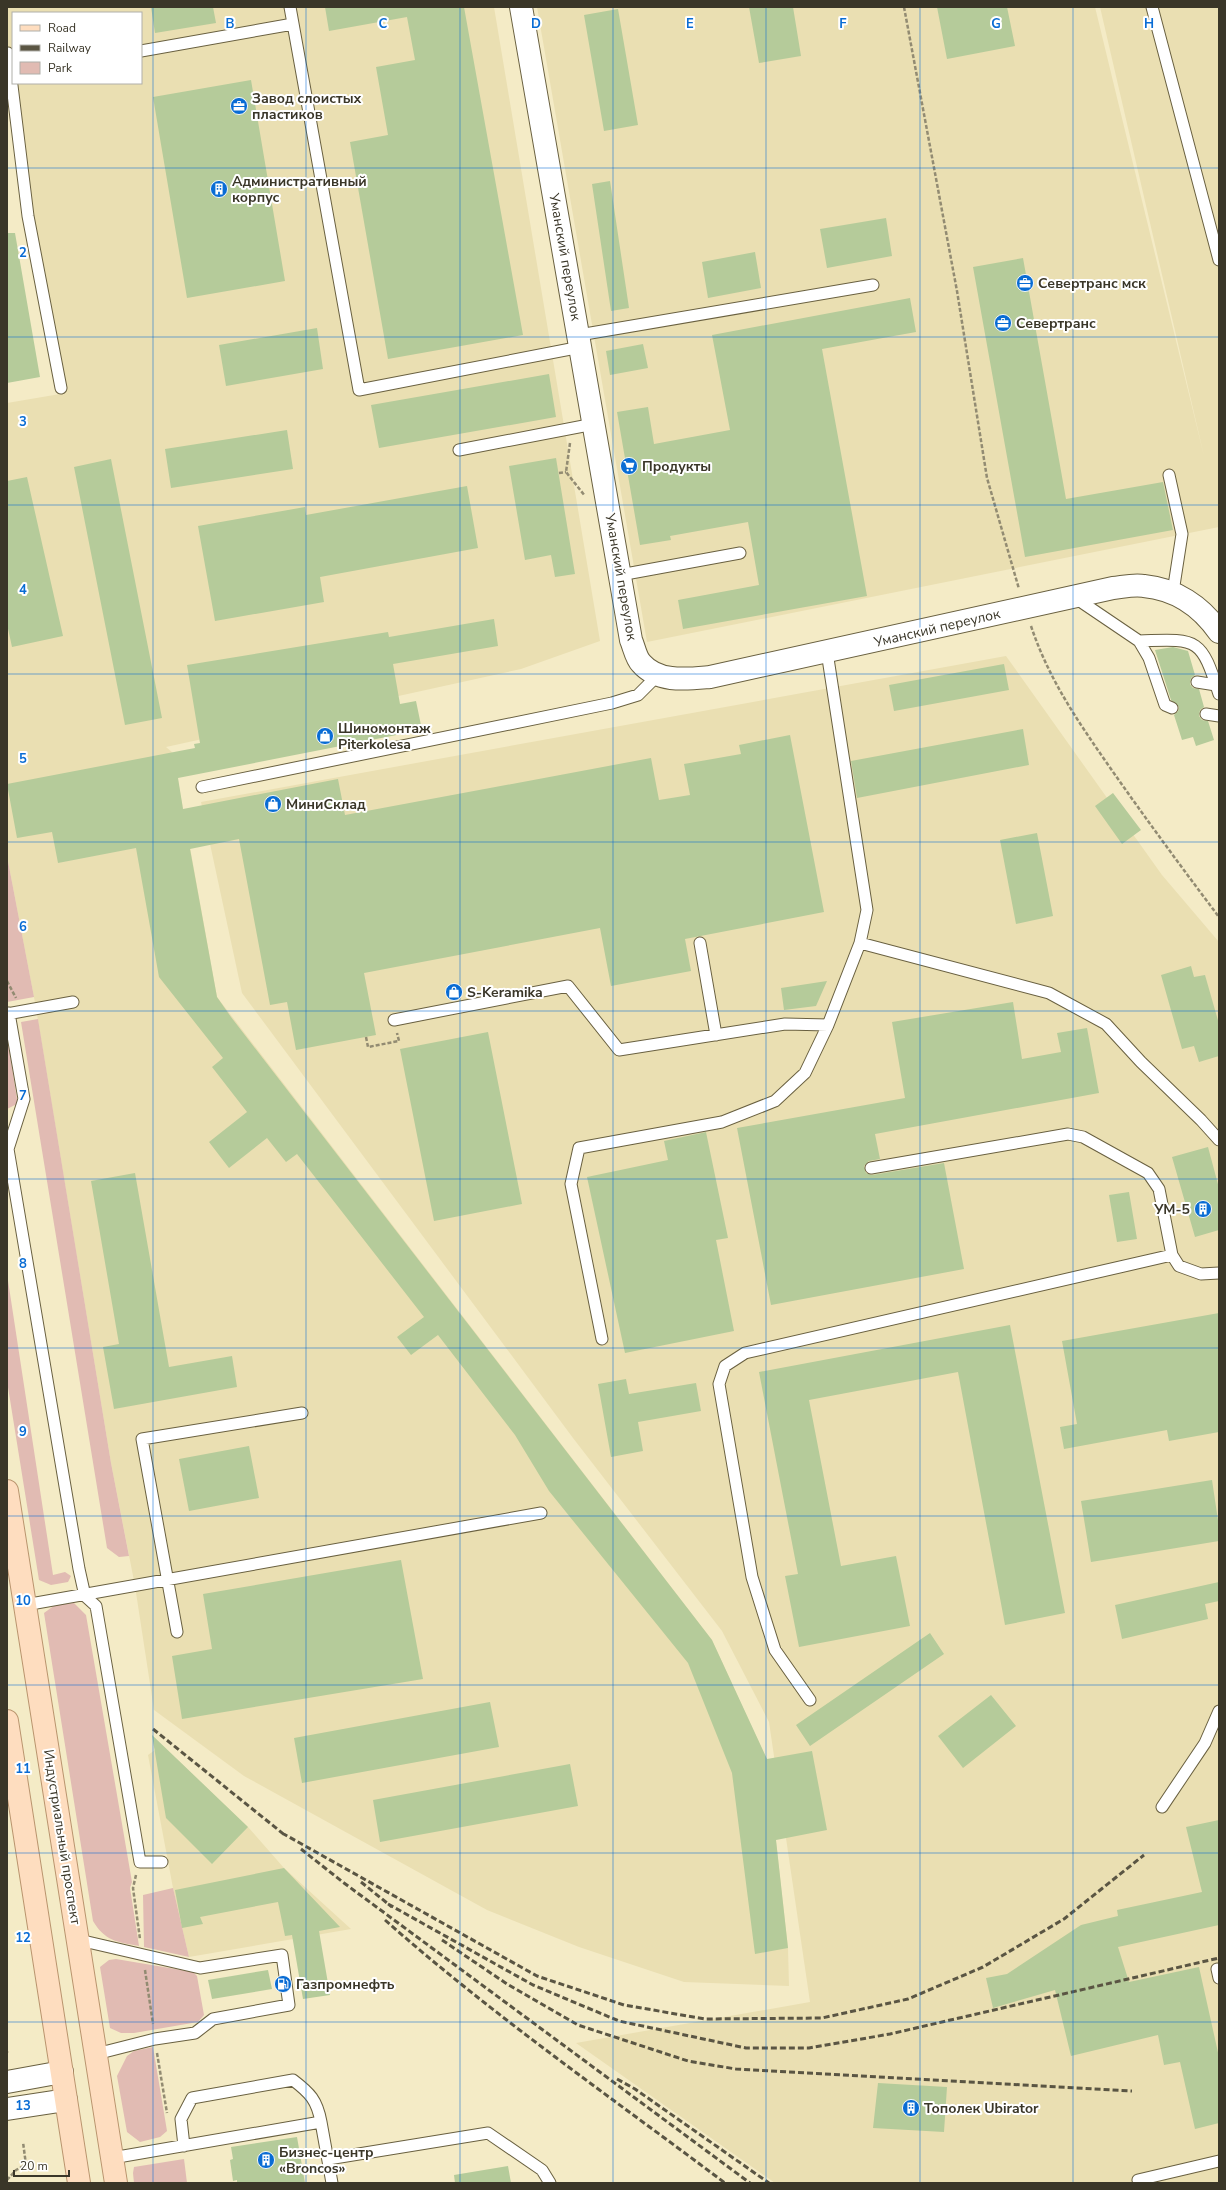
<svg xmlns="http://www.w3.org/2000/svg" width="1226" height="2190" font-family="'Nunito Sans',sans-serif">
<rect width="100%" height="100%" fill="#f4ebc6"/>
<path fill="#eadfb2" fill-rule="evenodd" d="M7,7H494L600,641L521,669L166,747L173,753L217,997L712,1640L767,1760L788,1948L789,1986L684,1982L579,1947L487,1910L244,1776L154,1710L135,1586L111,1463L36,1008L7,856V403L60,394L7,73ZM13,13H141V83H13Z
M537,7H1095L1204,456L1100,7H1219V527L647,642Z
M1006,656L1162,875L1219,942V2183H775L576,2043L810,2002L769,1722L722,1631L573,1438L242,993L201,802Z
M162,1745L248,1827L284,1868L351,1929L189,1957L173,1888L148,1755Z"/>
<path fill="#e1bbb3" d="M7,856L34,997L7,1002Z
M38,1019L111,1463L129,1556L119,1557L107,1548L21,1022Z
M7,1035L17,1099V1104L7,1109Z
M7,1274L53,1575L65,1572L71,1576L68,1582L51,1585L39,1580L7,1381Z
M74,1603L86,1615L132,1882L130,1888L139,1946C117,1942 105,1941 93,1921L44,1613L55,1605Z
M173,1888L189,1957L144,1947L143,1895Z
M116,1959L193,1972L197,1976L204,2015L198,2022L134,2033H121L110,2028L100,1967L109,1960Z
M153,2047L167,2131L160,2137L140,2142L127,2132L117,2076L127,2056L134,2051Z
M184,2159L187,2183H134L133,2173L134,2167Z"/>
<path fill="#b5cb9a" d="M151,7H213L216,23L155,33Z
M325,7H464L523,335L388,359L350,142L388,135L376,67L415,60L407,17L329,31Z
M749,7H793L801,56L759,63Z
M937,7H1007L1015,46L947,59Z
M618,9L638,125L604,131L584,15Z
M251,80L285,281L187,298L153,97Z
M610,181L629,308L611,311L592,184Z
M886,218L892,256L827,268L820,229Z
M7,233H15L40,377L7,383Z
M755,252L761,288L708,298L702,262Z
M1023,258L1066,499L1163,482L1173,530L1025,557L973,267Z
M910,298L916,332L822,349L867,596L683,629L678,600L759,585L748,522L670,536L671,540L640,545L617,412L648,407L654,444L730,430L712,335Z
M317,328L323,369L226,386L219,345Z
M643,344L648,368L610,375L606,351Z
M549,374L556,417L379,448L371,405Z
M287,430L293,469L171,488L165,449Z
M556,458L575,574L555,577L551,555L525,560L509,466Z
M111,459L162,718L125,725L74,467Z
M27,477L63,636L12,647L7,624V481Z
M467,486L478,548L320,577L324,602L215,621L198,526L305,507L306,515Z
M494,619L498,646L393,664L400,704L416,701L422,730L178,778L183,809L338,779L345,815L651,758L659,800L690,795L684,764L741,754L739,745L790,735L824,912L685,939L691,971L611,986L600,928L364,973L376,1035L296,1050L287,1002L270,1005L239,839L190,849L217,997L231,1017L712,1640L767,1759L812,1751L827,1830L776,1840L788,1948L755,1954L732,1773L688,1663L549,1491L515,1435L438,1335L411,1355L397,1337L424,1317L297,1154L286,1162L267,1138L229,1168L209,1142L247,1112L212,1067L223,1058L159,977L136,848L58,863L52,832L17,838L7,784L195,748L194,744L200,743L187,665L388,632L389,637Z
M1173,647L1188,651L1195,675L1191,678L1190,684L1193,688L1199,689L1204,707L1200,710L1199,716L1202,720L1208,721L1214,740L1196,746L1193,737L1182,740L1174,715L1178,711L1179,707L1171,700L1155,650Z
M1004,664L1009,690L894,711L889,685Z
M1023,729L1029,765L857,798L851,761Z
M1113,793L1141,830L1122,844L1095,806Z
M1037,833L1053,916L1016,924L1000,840Z
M1191,966L1194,977L1205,975L1219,1024V1056L1199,1062L1194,1046L1182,1049L1161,975Z
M827,981L816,1006L784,1010L781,988Z
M1013,1002L1022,1059L1061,1052L1057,1033L1087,1028L1099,1093L875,1134L880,1159L869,1161L864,1166L866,1173L872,1175L944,1163L964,1269L771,1305L737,1128L905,1098L892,1022Z
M488,1032L522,1204L434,1221L400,1049Z
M706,1132L728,1238L716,1240L734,1331L625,1353L587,1177L668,1160L664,1141Z
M1208,1147L1219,1188V1230L1195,1237L1172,1157Z
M135,1173L169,1367L232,1356L237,1387L114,1409L103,1347L119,1344L91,1181Z
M1129,1192L1137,1239L1117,1242L1109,1195Z
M1219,1313V1432L1169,1441L1167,1430L1064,1449L1060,1427L1077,1424L1062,1341Z
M1010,1325L1065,1613L1005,1625L958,1372L809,1400L841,1566L896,1556L910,1626L799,1647L785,1576L798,1574L759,1372Z
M626,1379L629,1394L696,1383L701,1411L638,1422L643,1451L611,1457L598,1384Z
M249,1446L259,1498L189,1511L179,1459Z
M1212,1480L1219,1527V1541L1091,1562L1081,1501Z
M401,1560L423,1679L182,1719L172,1656L212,1649L203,1594Z
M1219,1582V1601L1205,1604L1208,1619L1122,1639L1115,1605Z
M930,1633L944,1654L810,1746L796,1725Z
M991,1695L1016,1726L963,1768L938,1736Z
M490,1702L499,1747L302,1783L294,1738Z
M152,1735L248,1827L212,1864L166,1818Z
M570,1764L578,1806L380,1842L373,1800Z
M1219,1820V1925L1118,1947L1129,1982L1199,1967L1219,2057V2123L1195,2129L1180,2062L1164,2065L1158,2035L1071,2056L1055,1990L993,2008L986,1978L1007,1974L1081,1925L1118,1916L1117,1910L1202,1892L1186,1827Z
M284,1868L340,1927L319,1931L330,1995L303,1999L292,1935L285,1936L278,1902L200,1917L203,1924L182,1928L175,1890Z
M268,1970L272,1989L212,1999L208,1980Z
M878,2083L947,2087L944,2132L873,2128Z
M297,2137L305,2183H237V2180L233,2181L230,2160L233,2159L231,2147Z
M508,2166L511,2183H455L454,2175Z"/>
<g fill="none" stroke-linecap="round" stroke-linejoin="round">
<g stroke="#696040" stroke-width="13">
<path id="lane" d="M290,7L359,390L581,347
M1152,7L1219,260
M141,51L293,24
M8,53L28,216L61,388
M579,335L873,285
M459,450L594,424
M1169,475L1182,534L1173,592
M620,575L740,553
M1074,597L1139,641L1149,658L1165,705L1172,708
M1139,641C1198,639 1201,637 1219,694
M1197,682L1216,685
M1206,714L1219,716
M202,787L612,703L638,695L657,676
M700,943L716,1035
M860,943L1049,993L1106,1024L1141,1062L1201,1120L1219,1140
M9,1013L24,1099L8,1149L79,1569L85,1596L96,1606L140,1862H162
M7,1014L73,1002
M394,1020L568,986L619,1050L785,1024L828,1025
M871,1168L1068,1134L1083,1137L1148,1173L1159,1189L1172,1255L1179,1266L1201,1274L1219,1273
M602,1339L571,1184L579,1148L722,1122L775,1101L805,1073L828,1025L860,943L867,910L827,652
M25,1605L541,1513
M177,1632L142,1439L302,1413
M810,1700L775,1650L752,1577L719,1384L725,1366L745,1353L1172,1255
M1162,1807L1205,1743L1219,1711
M79,1940L200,1968L282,1955L289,2005L213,2019L195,2033L155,2039L96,2054
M1217,1969L1219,1978
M184,2146L181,2119L192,2098L293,2080C310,2093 317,2100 321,2122
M112,2158L321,2122L332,2183
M328,2159L488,2133L542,2170L550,2183
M1138,2180L1219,2161"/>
</g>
<g stroke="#696040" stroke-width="24">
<path id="street" d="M7,2082L62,2072
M7,2109L66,2100"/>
</g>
<g stroke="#696040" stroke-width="24">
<path id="secondary" d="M521,7L631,640C634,647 636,658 641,663C658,683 687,679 710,677L1113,588C1123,587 1134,584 1144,586C1175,589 1201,606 1219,632"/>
</g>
<g stroke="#b9946e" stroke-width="24">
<path id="primary" d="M7,1491L116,2183
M7,1721L79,2183"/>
</g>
<path stroke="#928b72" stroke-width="2.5" stroke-dasharray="4 2" stroke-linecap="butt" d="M904,7L957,291L987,478L1019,589
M570,443L566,472L585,496
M559,473L566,472
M1031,626C1049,680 1079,723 1111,769C1146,819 1182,868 1219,917
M7,981L16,998
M366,1037L368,1047L399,1041L397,1033
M136,1875L133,1888L140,1939
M145,1970L153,2024
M7,2051V2053
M157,2053L167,2113
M7,2180L16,2170L26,2165L23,2142"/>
<use href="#lane" stroke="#fff" stroke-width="11"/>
<use href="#street" stroke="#fff" stroke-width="22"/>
<use href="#secondary" stroke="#fff" stroke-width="22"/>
<use href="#primary" stroke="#feddbf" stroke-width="22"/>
<path stroke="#5a5543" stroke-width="3" stroke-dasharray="6 3" stroke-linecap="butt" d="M153,1729L286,1836
M282,1833L537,1976L624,2005L705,2019L822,2018L908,1999L983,1967L1064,1919L1144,1855
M301,1849L344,1883L750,2183
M361,1882L392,1907
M388,1904L533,1985L619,2021L746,2048H809L890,2034L1219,1958
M385,1920C491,2014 612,2098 725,2183
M442,1940L507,1984L578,2025L688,2061L736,2069L1132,2091
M617,2079L635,2089L769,2183"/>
</g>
<path fill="none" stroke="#096cd4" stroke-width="1" stroke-opacity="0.55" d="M153,7V2183M306,7V2183M460,7V2183M613,7V2183M766,7V2183M920,7V2183M1073,7V2183M7,168H1219M7,337H1219M7,505H1219M7,674H1219M7,842H1219M7,1011H1219M7,1179H1219M7,1348H1219M7,1516H1219M7,1685H1219M7,1853H1219M7,2022H1219"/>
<defs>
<g id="office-disc" transform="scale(0.9)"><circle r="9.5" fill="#096cd4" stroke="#fff"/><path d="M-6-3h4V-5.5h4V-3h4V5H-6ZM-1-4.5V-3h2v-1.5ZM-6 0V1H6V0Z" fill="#fff"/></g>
<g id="building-disc" transform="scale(0.9)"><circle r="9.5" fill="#096cd4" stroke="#fff"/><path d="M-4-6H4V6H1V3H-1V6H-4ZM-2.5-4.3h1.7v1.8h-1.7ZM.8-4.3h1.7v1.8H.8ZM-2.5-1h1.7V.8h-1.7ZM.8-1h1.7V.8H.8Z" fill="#fff"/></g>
<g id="supermarket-disc" transform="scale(0.9)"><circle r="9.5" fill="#096cd4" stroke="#fff"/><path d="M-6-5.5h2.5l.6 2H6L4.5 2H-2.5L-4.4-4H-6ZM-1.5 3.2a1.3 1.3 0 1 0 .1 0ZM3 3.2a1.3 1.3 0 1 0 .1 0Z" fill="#fff"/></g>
<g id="shop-disc" transform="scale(0.9)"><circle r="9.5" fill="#096cd4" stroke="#fff"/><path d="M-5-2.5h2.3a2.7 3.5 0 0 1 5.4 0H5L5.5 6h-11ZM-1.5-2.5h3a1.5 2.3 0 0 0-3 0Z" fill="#fff"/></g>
<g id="fuel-disc" transform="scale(0.9)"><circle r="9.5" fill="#096cd4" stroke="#fff"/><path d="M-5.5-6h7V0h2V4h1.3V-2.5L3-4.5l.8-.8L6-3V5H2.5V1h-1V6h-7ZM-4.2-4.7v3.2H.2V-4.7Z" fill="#fff"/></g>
</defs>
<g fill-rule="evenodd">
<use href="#office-disc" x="239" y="106"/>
<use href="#building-disc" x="219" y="189"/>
<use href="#office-disc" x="1025" y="283"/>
<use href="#office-disc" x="1003" y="323"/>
<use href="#supermarket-disc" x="629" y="466"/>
<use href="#shop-disc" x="325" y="736"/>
<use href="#shop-disc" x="273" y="804"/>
<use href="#shop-disc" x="454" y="992"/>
<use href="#building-disc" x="1203" y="1209"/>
<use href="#fuel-disc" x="283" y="1984"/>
<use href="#building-disc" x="911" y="2108"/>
<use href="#building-disc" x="266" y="2160"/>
</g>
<g text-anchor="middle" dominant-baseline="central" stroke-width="4" stroke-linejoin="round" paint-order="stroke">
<g font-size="14" font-weight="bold" fill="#3a3628" stroke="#fff" text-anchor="start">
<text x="252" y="98">Завод слоистых<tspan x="252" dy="16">пластиков</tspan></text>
<text x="232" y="181">Административный<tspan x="232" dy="16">корпус</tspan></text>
<text x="1038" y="283">Севертранс мск</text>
<text x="1016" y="323">Севертранс</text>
<text x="642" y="466">Продукты</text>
<text x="338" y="728">Шиномонтаж<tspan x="338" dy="16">Piterkolesa</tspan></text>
<text x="286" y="804">МиниСклад</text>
<text x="467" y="992">S-Keramika</text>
<text x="1190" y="1209" text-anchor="end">УМ-5</text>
<text x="296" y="1984">Газпромнефть</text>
<text x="924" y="2108">Тополек Ubirator</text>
<text x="279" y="2152">Бизнес-центр<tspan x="279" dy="16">«Broncos»</tspan></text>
</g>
<g font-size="14" fill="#3a3628" stroke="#fff">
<text transform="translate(565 257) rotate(80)">Уманский переулок</text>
<text transform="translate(621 577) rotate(80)">Уманский переулок</text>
<text transform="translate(937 628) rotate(-13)">Уманский переулок</text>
<text transform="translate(62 1837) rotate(81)">Индустриальный проспект</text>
</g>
</g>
<g font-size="13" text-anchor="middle" font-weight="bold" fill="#096cd4" stroke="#fff" stroke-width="4" stroke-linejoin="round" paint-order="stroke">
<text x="230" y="28">B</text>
<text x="383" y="28">C</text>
<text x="536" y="28">D</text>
<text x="690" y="28">E</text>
<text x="843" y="28">F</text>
<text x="996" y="28">G</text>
<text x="1149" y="28">H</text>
<text x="23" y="257">2</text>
<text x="23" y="426">3</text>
<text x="23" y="594">4</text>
<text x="23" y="763">5</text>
<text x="23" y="931">6</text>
<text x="23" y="1100">7</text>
<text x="23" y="1268">8</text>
<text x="23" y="1436">9</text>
<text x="23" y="1605">10</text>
<text x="23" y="1773">11</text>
<text x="23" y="1942">12</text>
<text x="23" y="2110">13</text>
</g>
<rect width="1226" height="2190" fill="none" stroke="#3a3628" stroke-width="16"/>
<rect x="12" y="12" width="130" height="72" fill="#ffffff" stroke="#b0afa9"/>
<rect x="20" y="25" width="20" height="6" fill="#feddbf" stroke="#b0afa9"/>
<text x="48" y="32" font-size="12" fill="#3a3628">Road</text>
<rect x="20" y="45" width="20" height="6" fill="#5a5543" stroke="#b0afa9"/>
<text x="48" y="52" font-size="12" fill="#3a3628">Railway</text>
<rect x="20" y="62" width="20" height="12" fill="#e1bbb3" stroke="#b0afa9"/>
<text x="48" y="72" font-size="12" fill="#3a3628">Park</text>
<path d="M14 2170v6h55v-6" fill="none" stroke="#3a3628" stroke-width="2"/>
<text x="20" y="2170" font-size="12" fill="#3a3628" stroke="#ffffff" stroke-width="3" paint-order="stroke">20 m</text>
</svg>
